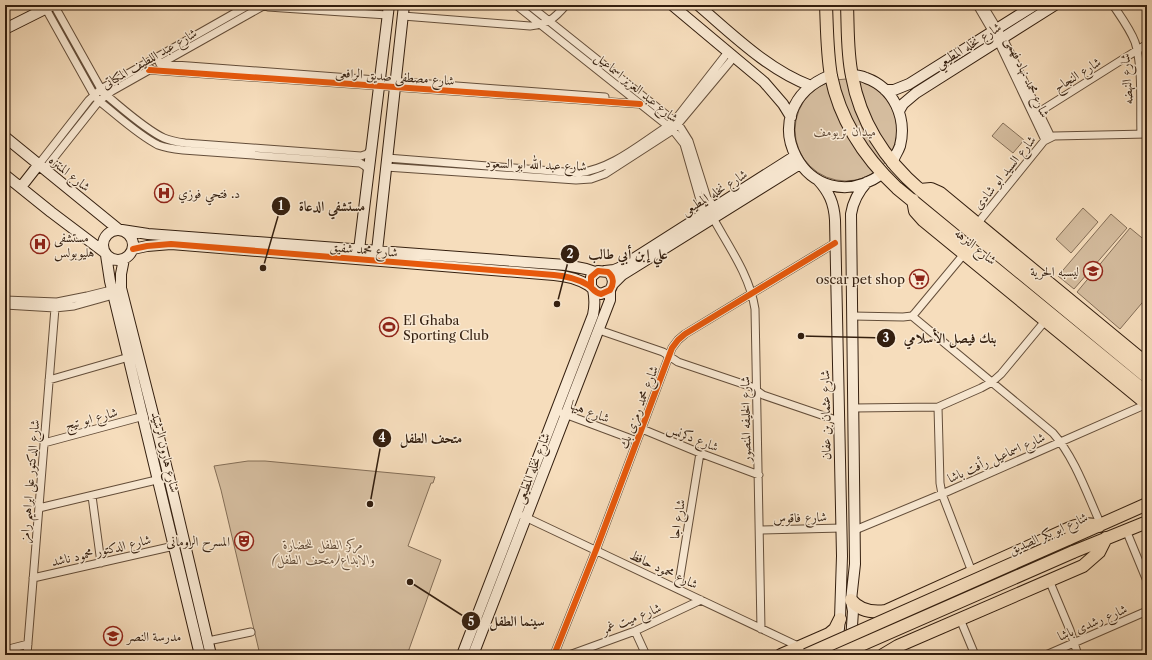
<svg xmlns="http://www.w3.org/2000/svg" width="1152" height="660" font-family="'Libre Caslon Text',Amiri,serif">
<rect width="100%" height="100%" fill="#f6ddbc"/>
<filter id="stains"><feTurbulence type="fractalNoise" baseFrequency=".005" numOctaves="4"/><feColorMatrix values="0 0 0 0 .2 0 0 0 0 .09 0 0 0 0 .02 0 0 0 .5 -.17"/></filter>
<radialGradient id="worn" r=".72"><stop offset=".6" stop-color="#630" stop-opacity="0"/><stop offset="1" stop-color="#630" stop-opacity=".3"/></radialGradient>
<path fill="#d5bd9f" stroke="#846e57" d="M795 130a51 51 0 1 1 102 0a51 51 0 1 1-102 0Z
M1003,123L1024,140L1013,153L992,136Z
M1083,208L1098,222L1071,253L1056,239Z
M1111,214L1127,228L1074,289L1058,276Z
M1130,228L1147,242V297L1120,329L1077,292Z
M248,461H265L435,477L433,483H431L408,546L441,560L407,655H260L221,490L214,466Z"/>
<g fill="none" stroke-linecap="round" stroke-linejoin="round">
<g stroke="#644e3a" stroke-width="9">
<path id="street" d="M54,5L101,89L106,95C122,108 146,130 164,138C171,141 178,142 185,143L361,156L367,154L371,150
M261,5L268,7L387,15
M516,5L673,130L684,144L704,214
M529,5L679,125L689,141L707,198L715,207
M977,5L998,41L1045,140
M983,5L1003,38L1051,137
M1113,5C1121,17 1130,29 1135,42C1143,66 1140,108 1141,134
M46,9L94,95L99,101C117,115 138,135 158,145C166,148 174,149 183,150L360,163L365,166L369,170
M403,16L530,26C548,24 554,19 566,5
M157,57L160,64L189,66L605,97
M160,64L265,5
M149,70L640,104
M1039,112L1147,44
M387,158L578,173C612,169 640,144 668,126L675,120L728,52
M39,164L89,100L101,89L249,5
M386,167L576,180L591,179L605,174L673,130L734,57
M45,169L99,101L112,91L151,69
M713,218C729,247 750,276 755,309L761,629
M977,224L1044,141L1054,136L1147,134
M5,300L57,302L87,296L115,289
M5,305L55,308L74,306L117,294
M853,316L903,317L912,316L915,313L964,254
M912,316L1053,433C1075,458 1087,494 1101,525
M599,330L663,352L678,362L752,387L763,395L839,421
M49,380L129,357
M938,407L940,483L942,494L972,572
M854,408L938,407L981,388L992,382L1001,374L1045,321
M562,413L637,441
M642,429L700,453L759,475
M44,443L144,416
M92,496L101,563
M39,508L169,477
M523,516L800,647
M760,530L842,528
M855,530L942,494L1147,404
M1126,530L1147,581
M33,578L174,546
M1049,580L1070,630L1078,655
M678,589L700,453
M960,619L975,655
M635,631L646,655
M208,641L251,632
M5,650L28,644
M27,655L55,308
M554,655L596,550L672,348L678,340L685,334L835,243
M569,655L635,631L701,600
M1046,655L1147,611"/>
</g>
<g stroke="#341f0f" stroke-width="12">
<path id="secondary" d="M672,5L764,82L783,104L791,117
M698,5C732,34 768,70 811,86
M5,29L53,5
M831,75C744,109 808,226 882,174
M851,75C856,75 862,76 866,78C894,88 907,118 900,146C898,152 894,157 892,163
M885,90H894L909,84L1035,5
M899,111L903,104L916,93L1055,5
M5,137L118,229
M5,175L51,212L104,252
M818,180C829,192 834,203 835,220L842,556L840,619L836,655
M21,187L39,164
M103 245a15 15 0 1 1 30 0a15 15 0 1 1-30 0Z
M122,230L148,234L566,265L586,269L595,272
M133,249L147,246L171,244L554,275C566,276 578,279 588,285C593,288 594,293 601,294L610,290C614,284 614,277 608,272L598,271L591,277V287
M359,250L389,5
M377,251L404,5
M106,255L110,281L200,655
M124,259L121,274V288L169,477L211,655
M605,271L614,270L619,268L795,156
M613,284L622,275L800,164
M851,641L853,611L851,600L855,564L851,214C853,201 858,192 867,182
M462,655L593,315C595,306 595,299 593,289
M473,655L610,300V290"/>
</g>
<g stroke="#341f0f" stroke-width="14">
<path id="primary" d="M826,5C827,28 827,53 831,76C840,120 864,157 897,188L1147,393
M847,5C848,28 847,53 852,76C860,121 885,160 920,190L1147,377
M920,190L931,189L940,193L1147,364
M913,200L915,211L923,220L1147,404
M1068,539L1147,504
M1073,552L1147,522
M851,600C860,611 872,613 886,611L1070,528C1080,524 1089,523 1099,526
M781,655L829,634L835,629L840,619
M883,655L898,646L1083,566L1099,552L1106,538"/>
</g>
<use href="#street" stroke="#f9e9d3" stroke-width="7"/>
<use href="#secondary" stroke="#f9e9d3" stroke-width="10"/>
<use href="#primary" stroke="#f6ddbc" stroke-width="12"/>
<g stroke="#341f0f" stroke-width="14" stroke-linecap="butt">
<path id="primary-bridge" d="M806,655L1068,539
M838,655L1073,552"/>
</g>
<use href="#primary-bridge" stroke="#f6ddbc" stroke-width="12"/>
<g stroke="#f9e9d3" stroke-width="8">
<path id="cycleway" d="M149,70L640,104
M133,249L147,246L171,244L554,275C566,276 578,279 588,285C593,288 594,293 601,294L610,290C614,284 614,277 608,272L598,271L591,277V287
M554,655L596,550L672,348L678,340L685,334L835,243"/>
</g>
<use href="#cycleway" stroke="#e8590c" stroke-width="6"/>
</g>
<defs>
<g id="hospital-ring" transform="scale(1)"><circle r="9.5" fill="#f9e9d3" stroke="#8f2418" stroke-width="1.5"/><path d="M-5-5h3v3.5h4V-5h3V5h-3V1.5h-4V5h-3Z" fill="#8f2418"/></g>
<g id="school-ring" transform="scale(1)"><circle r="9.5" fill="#f9e9d3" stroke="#8f2418" stroke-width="1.5"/><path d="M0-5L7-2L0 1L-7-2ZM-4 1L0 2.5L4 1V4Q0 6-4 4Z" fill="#8f2418"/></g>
<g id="supermarket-ring" transform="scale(1)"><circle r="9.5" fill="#f9e9d3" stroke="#8f2418" stroke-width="1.5"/><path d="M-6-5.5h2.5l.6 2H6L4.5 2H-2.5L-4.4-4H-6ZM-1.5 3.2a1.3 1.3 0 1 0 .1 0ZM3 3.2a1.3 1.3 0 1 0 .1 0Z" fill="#8f2418"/></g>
<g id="stadium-ring" transform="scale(1)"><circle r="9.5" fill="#f9e9d3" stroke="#8f2418" stroke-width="1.5"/><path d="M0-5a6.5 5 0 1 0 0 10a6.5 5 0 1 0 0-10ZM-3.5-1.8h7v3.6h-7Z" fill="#8f2418"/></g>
<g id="theatre-ring" transform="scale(1)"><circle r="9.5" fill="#f9e9d3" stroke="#8f2418" stroke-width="1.5"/><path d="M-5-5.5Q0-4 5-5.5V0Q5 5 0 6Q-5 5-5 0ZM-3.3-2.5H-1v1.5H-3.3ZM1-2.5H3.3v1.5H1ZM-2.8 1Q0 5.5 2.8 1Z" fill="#8f2418"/></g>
</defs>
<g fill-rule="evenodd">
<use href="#hospital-ring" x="164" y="193"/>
<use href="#hospital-ring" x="40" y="244"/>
<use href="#school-ring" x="1093" y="271"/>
<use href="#supermarket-ring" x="919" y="279"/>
<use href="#stadium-ring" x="389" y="327"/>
<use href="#theatre-ring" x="244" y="541"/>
<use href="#school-ring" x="113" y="636"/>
</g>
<g text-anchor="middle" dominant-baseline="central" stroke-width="3" stroke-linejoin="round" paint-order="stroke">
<g font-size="13" fill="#341f0f" stroke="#f9e9d3">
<text transform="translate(968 45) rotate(-32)">شارع نخله المطيعي</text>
<text transform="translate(149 58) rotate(-30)">شارع عبد اللطيف المكباتى</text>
<text transform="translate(1077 74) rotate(-32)">شارع النجاح</text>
<text transform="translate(395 76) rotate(4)">شارع مصطفى صديق الرافعى</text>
<text transform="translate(1028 77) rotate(65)">شارع محمد نهاد فهمى</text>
<text transform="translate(1126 79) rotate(-94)">شارع النهضه</text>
<text transform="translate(637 87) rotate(39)">شارع عبد العزيز اسماعيل</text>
<text transform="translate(536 164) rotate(2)">شارع عبد الله ابو السعود</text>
<text transform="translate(1004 172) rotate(-51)">شارع السيد ابو شادى</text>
<text transform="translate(70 173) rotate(39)">شارع المنتزه</text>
<text transform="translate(714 192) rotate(-32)">شارع نخله المطيعى</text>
<text transform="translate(976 246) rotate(39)">شارع النزهه</text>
<text transform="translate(364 249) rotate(5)">شارع محمد شفيق</text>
<text transform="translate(638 407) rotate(-69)">شارع محمد رمزى بك</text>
<text transform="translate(590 411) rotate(21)">شارع هيها</text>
<text transform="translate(825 415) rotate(-91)">شارع عثمان بن عفان</text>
<text transform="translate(91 418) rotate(-15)">شارع ابو تيج</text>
<text transform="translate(745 419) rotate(-91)">شارع الخليفه المنصور</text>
<text transform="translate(693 437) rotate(22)">شارع دكرنس</text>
<text transform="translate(166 452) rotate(76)">شارع هارون الرشيد</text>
<text transform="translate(996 457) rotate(-24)">شارع اسماعيل رأفت باشا</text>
<text transform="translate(532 468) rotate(-69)">شارع نخله المطيعى</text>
<text transform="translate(29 481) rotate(-85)">شارع الدكتور على ابراهيم رامز</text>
<text transform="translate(800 517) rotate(-2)">شارع فاقوس</text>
<text transform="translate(677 519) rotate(-81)">شارع اجا</text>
<text transform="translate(1048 533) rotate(-24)">شارع ابو بكر الصديق</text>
<text transform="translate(101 550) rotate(-13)">شارع الدكتور محمود ناشد</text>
<text transform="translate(664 569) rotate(25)">شارع محمود حافظ</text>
<text transform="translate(631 618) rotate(-22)">شارع ميت غمر</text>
<text transform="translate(1092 622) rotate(-23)">شارع رشدى باشا</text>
</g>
<g font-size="13" font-style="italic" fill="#644e3a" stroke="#f9e9d3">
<text x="845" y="131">ميدان تريومف</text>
<text x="323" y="544">مركز الطفل للحضارة<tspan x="323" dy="15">والابداع(متحف الطفل)</tspan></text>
</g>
<g font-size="13" fill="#341f0f" stroke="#f9e9d3" text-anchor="start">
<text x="178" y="193">د. فتحي فوزي</text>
<text x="54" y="237">مستشفى<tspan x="54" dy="15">هليوبولس</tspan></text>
<text x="1079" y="271" text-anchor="end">ليسبه الحرية</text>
<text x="905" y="279" text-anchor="end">oscar pet shop</text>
<text x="403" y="320">El Ghaba<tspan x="403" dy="15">Sporting Club</tspan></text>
<text x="230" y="541" text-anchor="end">المسرح الرومانى</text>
<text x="127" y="636">مدرسة النصر</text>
</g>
</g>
<path fill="none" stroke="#341f0f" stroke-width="1.5" d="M263 268L281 206M557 304L570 254M801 336L886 338M370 504L382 438M410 582L471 621"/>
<g fill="#341f0f" stroke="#f9e9d3" stroke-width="1.5">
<circle cx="263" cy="268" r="4"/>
<circle cx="557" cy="304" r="4"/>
<circle cx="801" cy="336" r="4"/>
<circle cx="370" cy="504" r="4"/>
<circle cx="410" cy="582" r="4"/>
<circle cx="281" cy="206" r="10"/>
<circle cx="570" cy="254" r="10"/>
<circle cx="886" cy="338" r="10"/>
<circle cx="382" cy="438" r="10"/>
<circle cx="471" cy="621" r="10"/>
</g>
<g font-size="12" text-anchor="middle" font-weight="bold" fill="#fff">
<text x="281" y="210">1</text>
<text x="570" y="258">2</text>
<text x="886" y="342">3</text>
<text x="382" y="442">4</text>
<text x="471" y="626">5</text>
</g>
<g font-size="14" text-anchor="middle" font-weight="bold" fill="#341f0f" stroke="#f9e9d3" stroke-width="3" stroke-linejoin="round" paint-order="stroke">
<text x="332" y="211">مستشفي الدعاة</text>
<text x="628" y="259">علي إبن أبي طالب</text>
<text x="950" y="343">بنك فيصل الأسلامي</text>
<text x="431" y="443">متحف الطفل</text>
<text x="517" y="626">سينما الطفل</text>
</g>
<rect width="1152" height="660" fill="none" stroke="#f6ddbc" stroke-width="20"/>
<rect x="6" y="6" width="1140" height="648" fill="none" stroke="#341f0f" stroke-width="2"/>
<rect x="10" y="10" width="1132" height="640" fill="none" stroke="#341f0f"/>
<rect width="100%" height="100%" filter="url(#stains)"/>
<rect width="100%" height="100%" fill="url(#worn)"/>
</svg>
